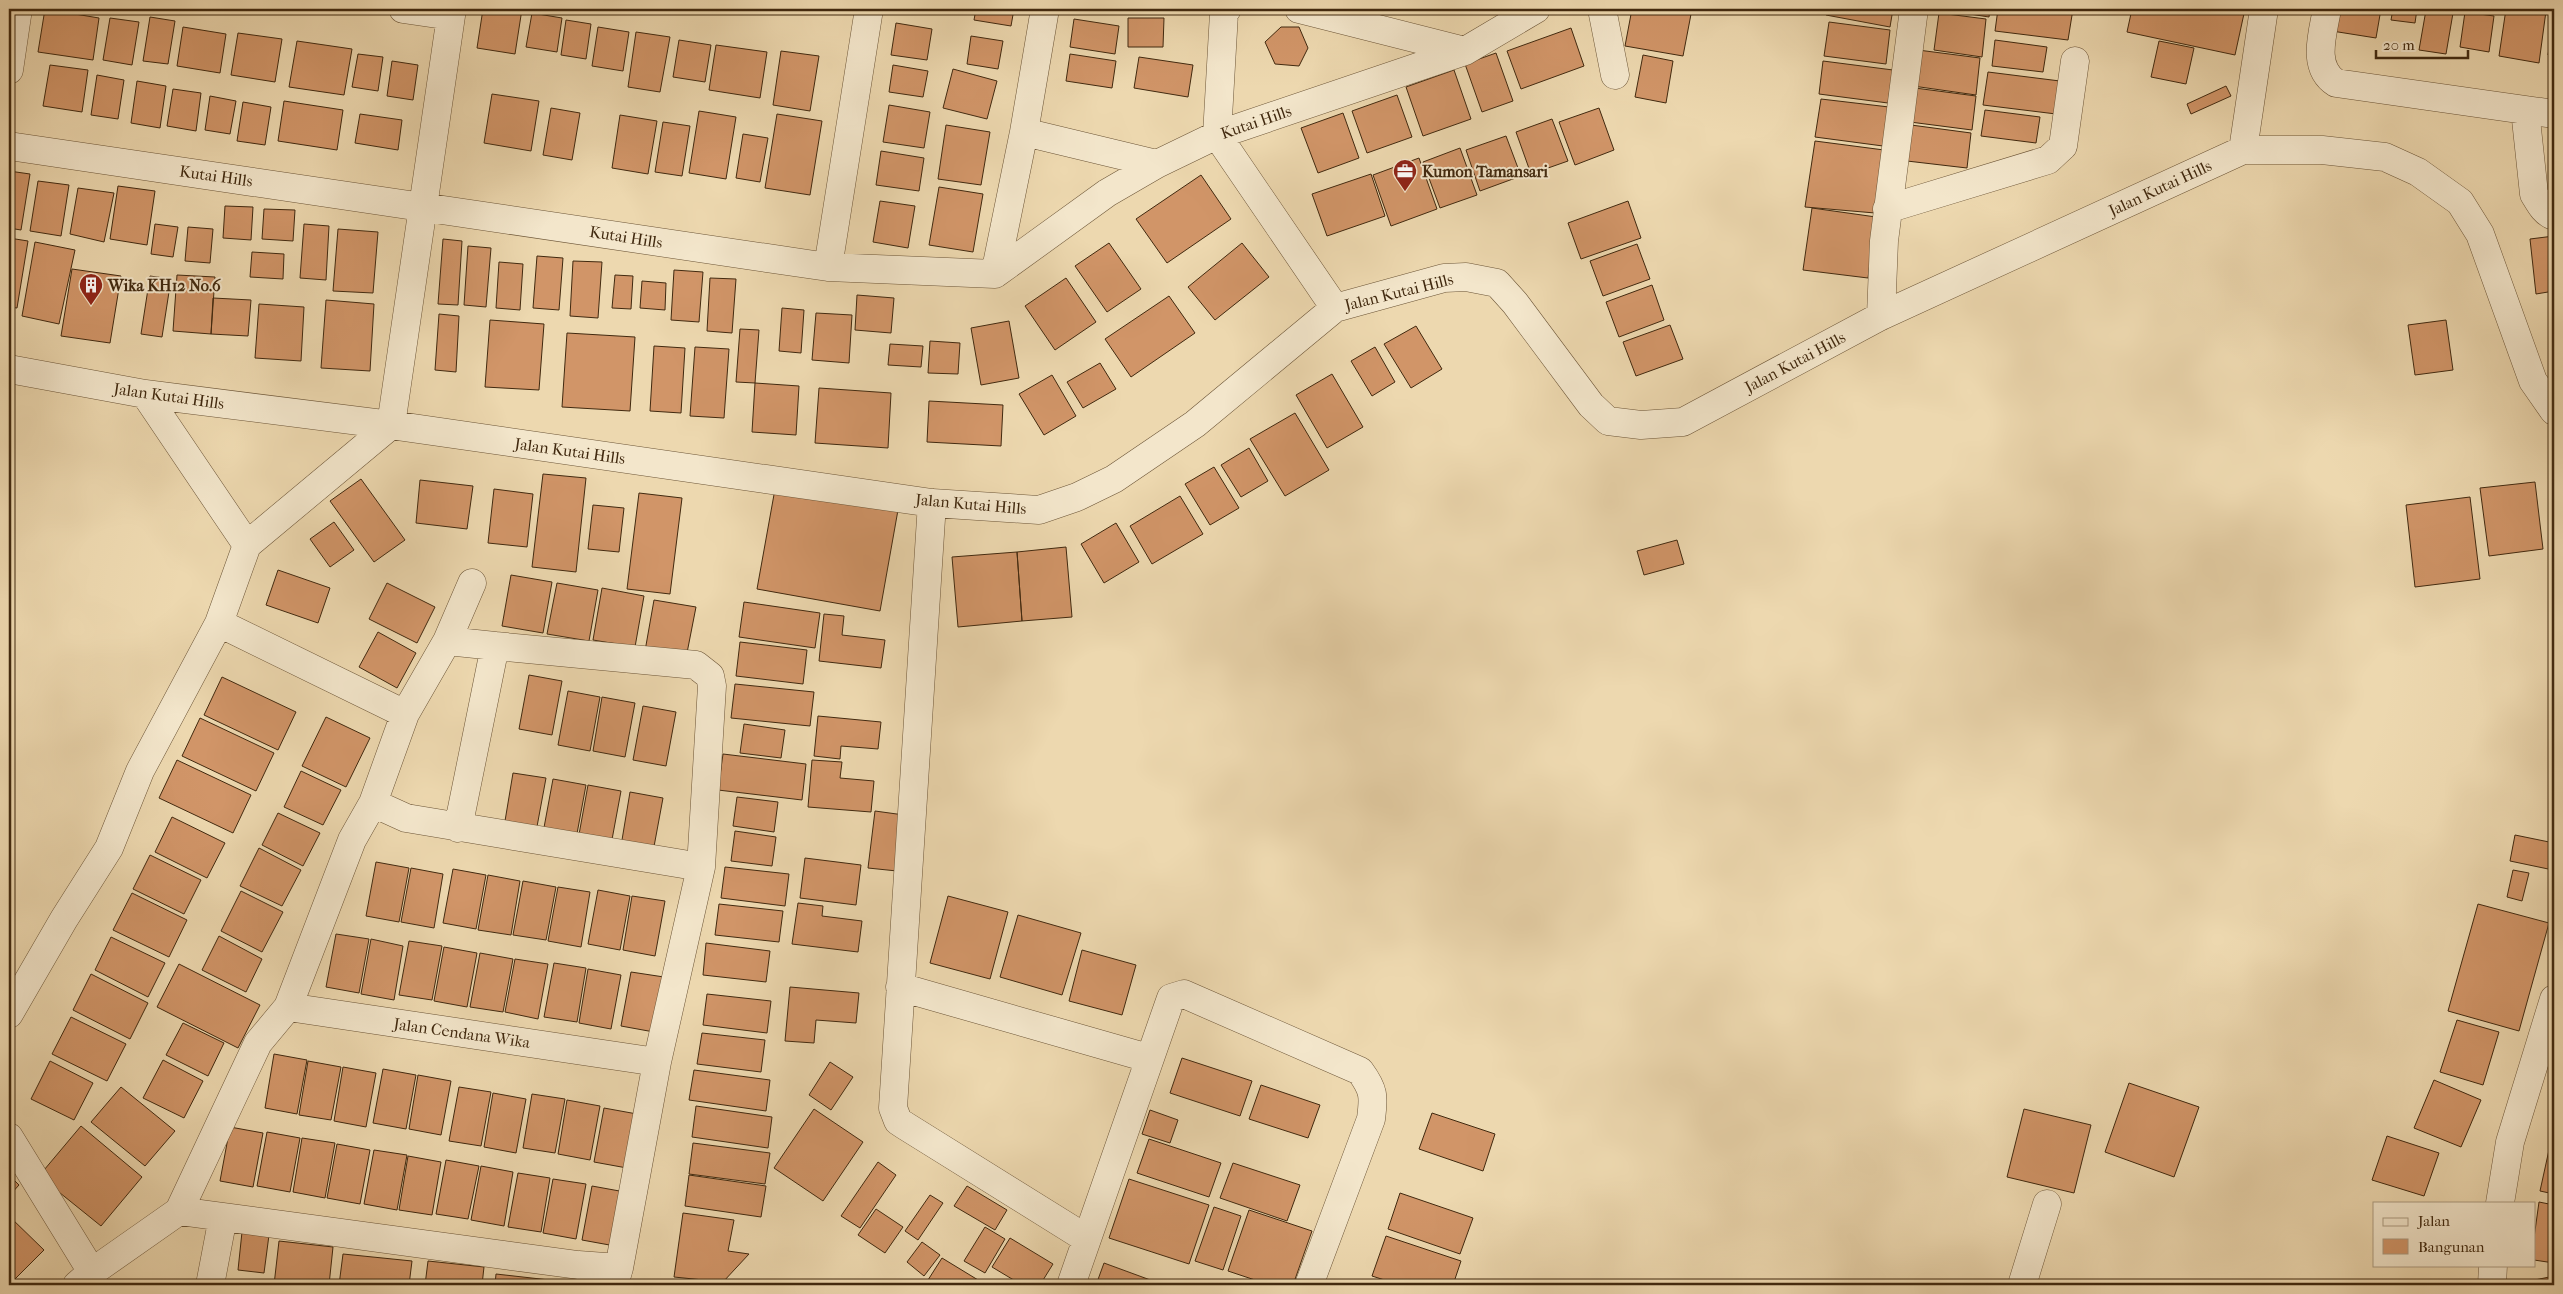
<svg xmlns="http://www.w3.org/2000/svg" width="2563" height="1294" font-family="'IM FELL French Canon',serif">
<rect width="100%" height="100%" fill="#edd8af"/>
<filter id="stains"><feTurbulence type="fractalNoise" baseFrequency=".004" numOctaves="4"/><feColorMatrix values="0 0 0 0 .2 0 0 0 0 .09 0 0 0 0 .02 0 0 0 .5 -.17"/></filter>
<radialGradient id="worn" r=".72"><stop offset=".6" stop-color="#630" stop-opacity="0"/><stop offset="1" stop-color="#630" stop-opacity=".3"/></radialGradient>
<path fill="#d19568" stroke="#41290f" d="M45,9L99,18L93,60L38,52Z
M483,9H522L515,54L477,48Z
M976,9H1014L1011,26L974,20Z
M1083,9H1107L1106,12Z
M1632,9H1692L1683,56L1625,46Z
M1827,9H1893L1890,27L1826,15Z
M1937,9H1990L1989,17Z
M1998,9H2073L2068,40L1995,31Z
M2132,9H2245L2235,55L2127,32Z
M2335,9H2381L2376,38L2332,31Z
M2393,9H2417L2415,23L2391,20Z
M2506,9L2546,11L2539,63L2499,56Z
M2426,10L2453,13L2446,54L2419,50Z
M2465,12L2494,16L2489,52L2460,47Z
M532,13L562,18L557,52L526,47Z
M1939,13L1986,19L1982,57L1934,50Z
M2554,16V56L2548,55Z
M150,17L175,21L168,64L143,61Z
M110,18L139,22L132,65L103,60Z
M1128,18H1164L1163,47H1128Z
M1074,19L1119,26L1115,54L1070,47Z
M566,20L591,24L586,59L561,55Z
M1829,22L1890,30L1886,64L1824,56Z
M896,23L932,29L927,60L891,55Z
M183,27L226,34L220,73L177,66Z
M598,27L629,32L623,71L592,66Z
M1281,27H1299L1308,48L1299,66L1275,64L1265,42Z
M1571,28L1584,66L1521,89L1507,51Z
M636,32L670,37L660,92L628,87Z
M238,33L282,39L275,82L231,75Z
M971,36L1003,41L998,69L967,64Z
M679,40L711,45L705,82L673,77Z
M1995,40L2047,47L2043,72L1992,66Z
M297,41L352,49L344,95L289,87Z
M2159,41L2194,48L2186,84L2151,77Z
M716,45L767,52L760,98L709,90Z
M1918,50L1980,58L1976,95L1913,86Z
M781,51L819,56L810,111L773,105Z
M1496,53L1513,101L1482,112L1465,64Z
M358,54L383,57L378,91L352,87Z
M1070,54L1116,61L1112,88L1066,81Z
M1643,55L1673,61L1666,103L1635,97Z
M1139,57L1193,65L1188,97L1134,88Z
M392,61L418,65L413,100L387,96Z
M1823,61L1893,70L1888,103L1819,94Z
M50,65L88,70L82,112L43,106Z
M893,65L928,71L923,97L889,92Z
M953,69L997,81L987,119L943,108Z
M1454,70L1471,119L1423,136L1406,87Z
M1988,72L2060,81L2056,114L1983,105Z
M97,75L124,80L118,119L91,115Z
M137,81L166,86L160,128L131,123Z
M2226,86L2231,96L2191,114L2187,104Z
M1915,88L1976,96L1972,130L1910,122Z
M173,89L201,93L196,131L167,126Z
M492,94L539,101L531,151L484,143Z
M1397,95L1412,137L1367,153L1352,111Z
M210,96L236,101L230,134L205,130Z
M1821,99L1889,107L1883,146L1815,137Z
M284,101L343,110L337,150L278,141Z
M243,102L271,107L265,145L237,141Z
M889,105L930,112L924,148L883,142Z
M551,108L580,113L572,160L543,155Z
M1599,108L1614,150L1575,165L1559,122Z
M1985,110L2040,117L2036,143L1981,136Z
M699,111L736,117L726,179L689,173Z
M1343,113L1359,158L1318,173L1301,128Z
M360,114L402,120L398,150L355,143Z
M777,114L822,121L810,195L765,188Z
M620,115L657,121L648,174L612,168Z
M1552,119L1568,161L1531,174L1516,132Z
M663,122L690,126L682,176L655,172Z
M946,125L990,132L981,185L938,179Z
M1911,125L1971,133L1967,168L1907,161Z
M743,134L768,138L760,182L736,178Z
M1506,136L1521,176L1480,191L1466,150Z
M1815,141L1884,150L1875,213L1805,207Z
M1460,148L1477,195L1440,208L1423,162Z
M881,151L924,158L919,191L876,185Z
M1419,158L1437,209L1391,226L1373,175Z
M9,171L30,174L21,230L9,228Z
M1371,174L1385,216L1327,236L1312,194Z
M1201,175L1231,219L1167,263L1136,219Z
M38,181L69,185L61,236L30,231Z
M118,186L155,191L147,245L110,239Z
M939,187L983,194L973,252L929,245Z
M78,188L114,193L104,242L70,234Z
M880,201L915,206L908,248L873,242Z
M1628,201L1641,238L1581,259L1568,223Z
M225,206L253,207L251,240L223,238Z
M1812,208L1876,217L1868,278L1803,270Z
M264,209L295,210L293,241L262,239Z
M155,224L178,227L173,257L151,254Z
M304,224L329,226L326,280L300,278Z
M188,227L213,229L210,263L185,261Z
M338,229L378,232L373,293L333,291Z
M2554,236V291L2536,294L2530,239Z
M9,238L28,241L17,308L9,307Z
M443,239L462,241L458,305L438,304Z
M35,242L75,250L59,324L22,316Z
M1109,243L1141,289L1107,312L1075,266Z
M1242,243L1269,277L1215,320L1188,287Z
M1637,244L1650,279L1603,296L1590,261Z
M468,246L491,248L486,307L464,305Z
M252,252L284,254L283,279L250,277Z
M537,256L563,258L559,310L533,308Z
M573,261L602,262L598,318L570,316Z
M499,262L523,264L520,310L496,308Z
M72,269L121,276L110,343L61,336Z
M674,270L703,272L699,322L671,320Z
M177,275L215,277L211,334L173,331Z
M615,275L633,276L631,309L612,308Z
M150,276L171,279L162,337L141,334Z
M710,278L736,279L732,333L707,331Z
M1066,278L1096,322L1055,350L1025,306Z
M642,281L666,283L665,310L640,308Z
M1652,285L1664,320L1619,337L1606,302Z
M857,295L894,298L891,333L855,330Z
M1169,296L1195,333L1131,377L1105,339Z
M213,298L251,300L248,336L211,334Z
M326,300L374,304L370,371L321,368Z
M259,304L304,307L301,361L255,358Z
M782,308L804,310L801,353L779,351Z
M816,313L852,315L849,363L812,360Z
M439,314L459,316L456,372L435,370Z
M490,320L544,324L539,390L485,387Z
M2446,320L2453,370L2415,375L2408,325Z
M1009,321L1019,378L981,385L971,328Z
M1670,325L1683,359L1636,376L1623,342Z
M1416,326L1442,369L1411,388L1384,344Z
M740,329L759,330L755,383L736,382Z
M567,333L635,337L630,411L562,407Z
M930,341L960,343L958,374L928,373Z
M890,344L923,346L921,367L888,365Z
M654,346L685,348L681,413L650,411Z
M695,347L729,349L724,418L690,416Z
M1375,347L1395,382L1372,396L1351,361Z
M1100,363L1116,389L1083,408L1067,382Z
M1332,374L1363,427L1327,448L1296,395Z
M1052,375L1076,416L1044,435L1019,394Z
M755,383L799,386L796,435L752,432Z
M819,388L891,393L888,448L815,443Z
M929,401L1003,405L1001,446L927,442Z
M1295,413L1329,470L1285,496L1250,439Z
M1249,448L1268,481L1241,497L1221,465Z
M1214,467L1239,508L1210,525L1185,484Z
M543,474L586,478L576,572L532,567Z
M361,479L405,540L374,562L330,501Z
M420,480L473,486L467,529L416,523Z
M2535,482L2543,549L2489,556L2480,488Z
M494,489L533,494L527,547L488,543Z
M775,489L898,510L880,611L757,589Z
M639,493L682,498L670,594L627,589Z
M1180,496L1203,534L1152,564L1130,526Z
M2470,497L2480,579L2415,587L2406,505Z
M593,505L624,508L619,552L588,549Z
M334,522L354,550L330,567L310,539Z
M1116,523L1139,562L1104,583L1081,544Z
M1677,540L1684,564L1644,575L1637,551Z
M1066,547L1072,617L1022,621L1017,552Z
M1017,552L1022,621L958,627L952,557Z
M278,570L330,588L318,623L266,605Z
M511,575L552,582L543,633L502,626Z
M387,583L435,607L417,643L369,619Z
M557,583L598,590L589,641L547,634Z
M602,588L644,596L635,647L593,640Z
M654,600L696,607L686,658L645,651Z
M744,602L820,613L815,648L739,637Z
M824,614L844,616L842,635L885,640L881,668L819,661Z
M378,632L416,653L397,688L359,667Z
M740,642L807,650L803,684L736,676Z
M529,675L562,681L552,735L519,729Z
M222,677L296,712L278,750L204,715Z
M735,684L814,692L810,726L731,718Z
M568,691L600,697L590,751L558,745Z
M602,697L635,703L625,757L593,751Z
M643,706L676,712L666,766L633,760Z
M818,716L881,722L878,749L841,746L840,759L814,756Z
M326,717L370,738L346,787L302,766Z
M200,718L274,753L256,791L182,756Z
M744,724L785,730L781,758L740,753Z
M723,754L806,764L802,800L718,790Z
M177,760L251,795L233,833L159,798Z
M812,760L842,762L840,778L874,781L871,812L808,807Z
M301,771L341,790L323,825L284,807Z
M513,773L546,778L536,832L504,827Z
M553,779L586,785L576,839L543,833Z
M588,785L621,791L611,845L578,840Z
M630,792L663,798L653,852L621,846Z
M737,797L778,802L774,832L733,826Z
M875,811L904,815L897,871L868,868Z
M278,813L320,833L303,866L262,845Z
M172,817L225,843L207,878L155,852Z
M735,831L776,837L772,866L731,861Z
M2515,835L2554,843L2553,870L2510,861Z
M259,848L301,870L282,906L240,886Z
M150,855L201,880L184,914L133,889Z
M805,858L861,865L856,905L800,898Z
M376,862L409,868L399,922L366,916Z
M725,867L789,874L785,906L721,898Z
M411,868L443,874L434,928L401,922Z
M453,869L486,875L476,929L443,923Z
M2513,870L2529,873L2522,901L2507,897Z
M488,875L520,881L511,935L478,930Z
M523,881L556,887L546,940L513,935Z
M558,887L590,892L581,947L548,941Z
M598,890L630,896L620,950L588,944Z
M241,891L283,912L262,952L221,931Z
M132,893L187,920L169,957L113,930Z
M632,896L665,901L655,956L623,950Z
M948,896L1008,912L990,979L930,963Z
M798,903L823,906L822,916L862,921L858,952L792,944Z
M719,904L783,911L779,942L715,935Z
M2478,904L2549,923L2519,1031L2448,1011Z
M1018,915L1081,933L1062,995L1000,977Z
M336,934L369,939L359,993L326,987Z
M219,936L262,959L246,992L202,970Z
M111,937L165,963L148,997L95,970Z
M371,939L403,946L394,1000L361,994Z
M409,941L442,946L432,1000L399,995Z
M706,943L770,951L766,982L703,975Z
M444,947L477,953L467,1007L434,1001Z
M1082,950L1136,965L1122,1015L1069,1001Z
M480,953L513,959L503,1012L470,1007Z
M515,959L548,964L538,1019L505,1012Z
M554,963L586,968L577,1022L544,1017Z
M179,964L260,1005L238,1048L157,1007Z
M588,969L621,975L611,1029L579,1023Z
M631,972L664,977L654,1032L621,1026Z
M91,974L148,1003L130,1039L73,1010Z
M790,987L859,993L856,1023L816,1020L814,1043L785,1041Z
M707,994L771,1001L767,1033L703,1025Z
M71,1017L126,1044L107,1081L52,1054Z
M2457,1020L2499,1032L2483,1085L2440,1072Z
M183,1023L224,1043L208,1076L166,1055Z
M702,1033L765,1040L761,1072L697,1064Z
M274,1054L307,1060L297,1114L265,1108Z
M1182,1058L1252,1081L1240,1116L1170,1093Z
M163,1060L203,1081L184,1118L143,1098Z
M50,1061L93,1083L74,1120L31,1099Z
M308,1061L341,1067L331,1120L299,1115Z
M830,1062L853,1077L831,1110L809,1095Z
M343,1067L376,1073L366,1127L334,1121Z
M383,1069L416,1075L406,1129L373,1123Z
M694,1070L770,1080L766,1111L689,1100Z
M418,1075L451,1081L441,1135L409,1129Z
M2434,1080L2481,1100L2461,1147L2414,1128Z
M2129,1083L2199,1107L2174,1177L2105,1152Z
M1261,1085L1320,1105L1308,1138L1249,1119Z
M121,1087L175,1131L145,1166L91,1122Z
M459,1087L491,1092L481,1146L449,1141Z
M493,1093L526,1099L516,1153L484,1147Z
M532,1094L565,1099L555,1153L523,1148Z
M567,1100L600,1106L590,1160L558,1154Z
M696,1106L772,1117L768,1148L692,1137Z
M604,1108L637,1114L627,1168L594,1162Z
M814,1109L863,1142L823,1201L774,1168Z
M2024,1109L2091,1125L2074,1193L2007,1177Z
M1150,1110L1178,1120L1170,1143L1142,1134Z
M1432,1113L1495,1134L1483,1171L1419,1149Z
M81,1126L142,1177L101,1226L39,1176Z
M230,1127L263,1133L253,1187L220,1181Z
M2554,1127V1194L2540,1191Z
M267,1132L300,1138L290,1192L257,1186Z
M2387,1136L2439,1153L2424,1196L2372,1180Z
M302,1138L335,1143L325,1198L293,1192Z
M1149,1139L1221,1163L1209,1197L1137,1173Z
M693,1143L770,1153L765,1184L689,1174Z
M337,1144L370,1150L360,1204L327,1198Z
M374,1150L407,1155L397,1210L364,1204Z
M408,1156L441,1162L432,1215L399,1210Z
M446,1160L479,1166L468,1219L436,1214Z
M878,1162L896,1175L860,1228L841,1216Z
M1233,1163L1300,1185L1287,1221L1220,1198Z
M481,1166L513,1172L504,1226L471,1220Z
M518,1173L550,1178L541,1232L508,1227Z
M9,1175L19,1185L9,1196Z
M689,1175L766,1186L761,1217L685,1206Z
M553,1179L586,1184L576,1239L543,1233Z
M1129,1179L1209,1205L1189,1264L1109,1238Z
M592,1186L625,1192L615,1246L582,1240Z
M967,1186L1007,1210L995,1230L954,1206Z
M1400,1193L1473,1218L1460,1254L1388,1229Z
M930,1195L943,1203L918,1240L905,1231Z
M2539,1202L2554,1205V1263L2534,1260V1238Z
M1214,1207L1241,1216L1223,1270L1195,1261Z
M876,1209L903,1227L885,1253L858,1235Z
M1249,1210L1312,1231L1293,1285H1270L1228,1271Z
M683,1213L734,1220L728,1251L749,1254L723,1282L674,1277Z
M9,1216L44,1250L9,1285Z
M985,1227L1005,1239L985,1273L964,1261Z
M242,1232L269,1235L264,1273L238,1270Z
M1386,1236L1461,1261L1453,1285H1400L1372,1276Z
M1010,1238L1053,1264L1040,1285H1022L992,1267Z
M279,1241L333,1247L329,1285H274Z
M922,1242L940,1255L924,1276L907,1262Z
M343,1254L412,1261L409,1285H339Z
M942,1258L983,1283L981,1285H938L928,1280Z
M428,1261L484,1267L482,1285H425Z
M1104,1263L1164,1285H1096Z
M496,1274L567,1282L566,1285H495Z
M2554,1276V1285H2530V1281Z
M672,1284L724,1285H672Z"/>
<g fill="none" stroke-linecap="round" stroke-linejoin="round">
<g stroke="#6c5537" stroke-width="29">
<path id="minor" d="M403,9L451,16
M1227,9L1224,13L1217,135L1335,308
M1299,9L1465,51
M1602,9L1615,75
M2327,9C2323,33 2311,67 2336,83L2554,114
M9,70L18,9
M2525,110L2534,194C2539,202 2544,213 2554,216
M1024,132L1157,164
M9,146L828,267L995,274L1107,193L1157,164L1217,135L1465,51L1536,9
M2243,150L2264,9
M1887,209L2048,160L2063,146L2075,61
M828,267L869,9
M995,274L1024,132L1045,9
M1881,316L1884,241L1914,9
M9,369L145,394L391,425L932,503L1039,510L1077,497L1114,479L1195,424L1335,308L1444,278L1466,277L1497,283L1515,303L1591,405L1608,421L1641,425L1683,422L1881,316L2243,150H2322L2385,157L2418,172L2460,202L2480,234L2533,381L2554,411
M145,394L247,545
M932,503L893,1108L898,1121L904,1125L1087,1239
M219,623L405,714
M447,641L495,646
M373,803L405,714L447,641L472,583
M458,828L495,646L696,665L710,676L712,686L701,867
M900,987L1148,1058
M288,1007L352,840L373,803L406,818L701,867L657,1062
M9,1014L64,919L109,848L140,771L219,623L247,545L391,425L452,9
M9,1137L92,1272L77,1285
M2500,1203L2510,1142L2554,999
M179,1211L258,1043L288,1007L657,1062L619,1268
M92,1272L179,1211L578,1265L619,1268L614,1285
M210,1285L223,1217
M1071,1285L1171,998L1184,994L1360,1071C1374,1090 1374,1096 1371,1119L1309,1285
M2022,1285L2047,1204
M2492,1285L2493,1265"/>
</g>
<use href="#minor" stroke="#f3e6cb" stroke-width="28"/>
</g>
<defs>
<g id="office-pin" transform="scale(1.25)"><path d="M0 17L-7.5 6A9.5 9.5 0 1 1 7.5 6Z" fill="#8f2418" stroke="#f3e6cb"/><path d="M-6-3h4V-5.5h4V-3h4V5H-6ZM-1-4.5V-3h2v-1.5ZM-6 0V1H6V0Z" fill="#fff"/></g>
<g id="building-pin" transform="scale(1.25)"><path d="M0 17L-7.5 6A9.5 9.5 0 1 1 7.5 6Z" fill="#8f2418" stroke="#f3e6cb"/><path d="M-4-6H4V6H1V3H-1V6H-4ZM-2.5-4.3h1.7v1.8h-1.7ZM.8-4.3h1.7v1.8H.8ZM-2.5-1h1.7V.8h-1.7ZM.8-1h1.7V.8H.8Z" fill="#fff"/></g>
</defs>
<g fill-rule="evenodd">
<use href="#office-pin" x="1405" y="171"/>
<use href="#building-pin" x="91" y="285"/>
</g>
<g text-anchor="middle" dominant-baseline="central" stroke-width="4" stroke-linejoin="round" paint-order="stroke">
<g font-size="16" fill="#41290f" stroke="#f3e6cb">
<text transform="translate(1256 122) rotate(-19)">Kutai Hills</text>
<text transform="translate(216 176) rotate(8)">Kutai Hills</text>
<text transform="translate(2160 188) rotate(-25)">Jalan Kutai Hills</text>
<text transform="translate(626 237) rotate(9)">Kutai Hills</text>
<text transform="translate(1399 292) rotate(-14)">Jalan Kutai Hills</text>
<text transform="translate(1795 362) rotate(-28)">Jalan Kutai Hills</text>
<text transform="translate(169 396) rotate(8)">Jalan Kutai Hills</text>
<text transform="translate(570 451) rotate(8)">Jalan Kutai Hills</text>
<text transform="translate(971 504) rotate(5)">Jalan Kutai Hills</text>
<text transform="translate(462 1033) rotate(8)">Jalan Cendana Wika</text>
</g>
<g font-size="16" font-weight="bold" fill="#41290f" stroke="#f3e6cb" text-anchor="start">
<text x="1422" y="171">Kumon Tamansari</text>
<text x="108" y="285">Wika KH12 No.6</text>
</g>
</g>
<rect width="2563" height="1294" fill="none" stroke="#edd8af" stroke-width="30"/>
<rect x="10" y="10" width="2543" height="1274" fill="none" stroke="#41290f" stroke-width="2.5"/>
<rect x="15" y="15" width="2533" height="1264" fill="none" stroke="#41290f"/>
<rect x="2373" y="1202" width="162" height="65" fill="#f3e6cb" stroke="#ac9a80"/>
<rect x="2383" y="1218" width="25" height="8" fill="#f3e6cb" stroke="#ac9a80"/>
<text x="2418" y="1226" font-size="15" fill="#41290f">Jalan</text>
<rect x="2383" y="1239" width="25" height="15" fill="#d19568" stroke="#ac9a80"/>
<text x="2418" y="1252" font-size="15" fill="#41290f">Bangunan</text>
<path d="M2376 50v8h92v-8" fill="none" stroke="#41290f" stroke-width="2.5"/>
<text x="2383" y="50" font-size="15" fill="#41290f" stroke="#f3e6cb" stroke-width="4" paint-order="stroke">20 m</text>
<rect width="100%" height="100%" filter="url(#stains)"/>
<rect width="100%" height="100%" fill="url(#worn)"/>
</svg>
